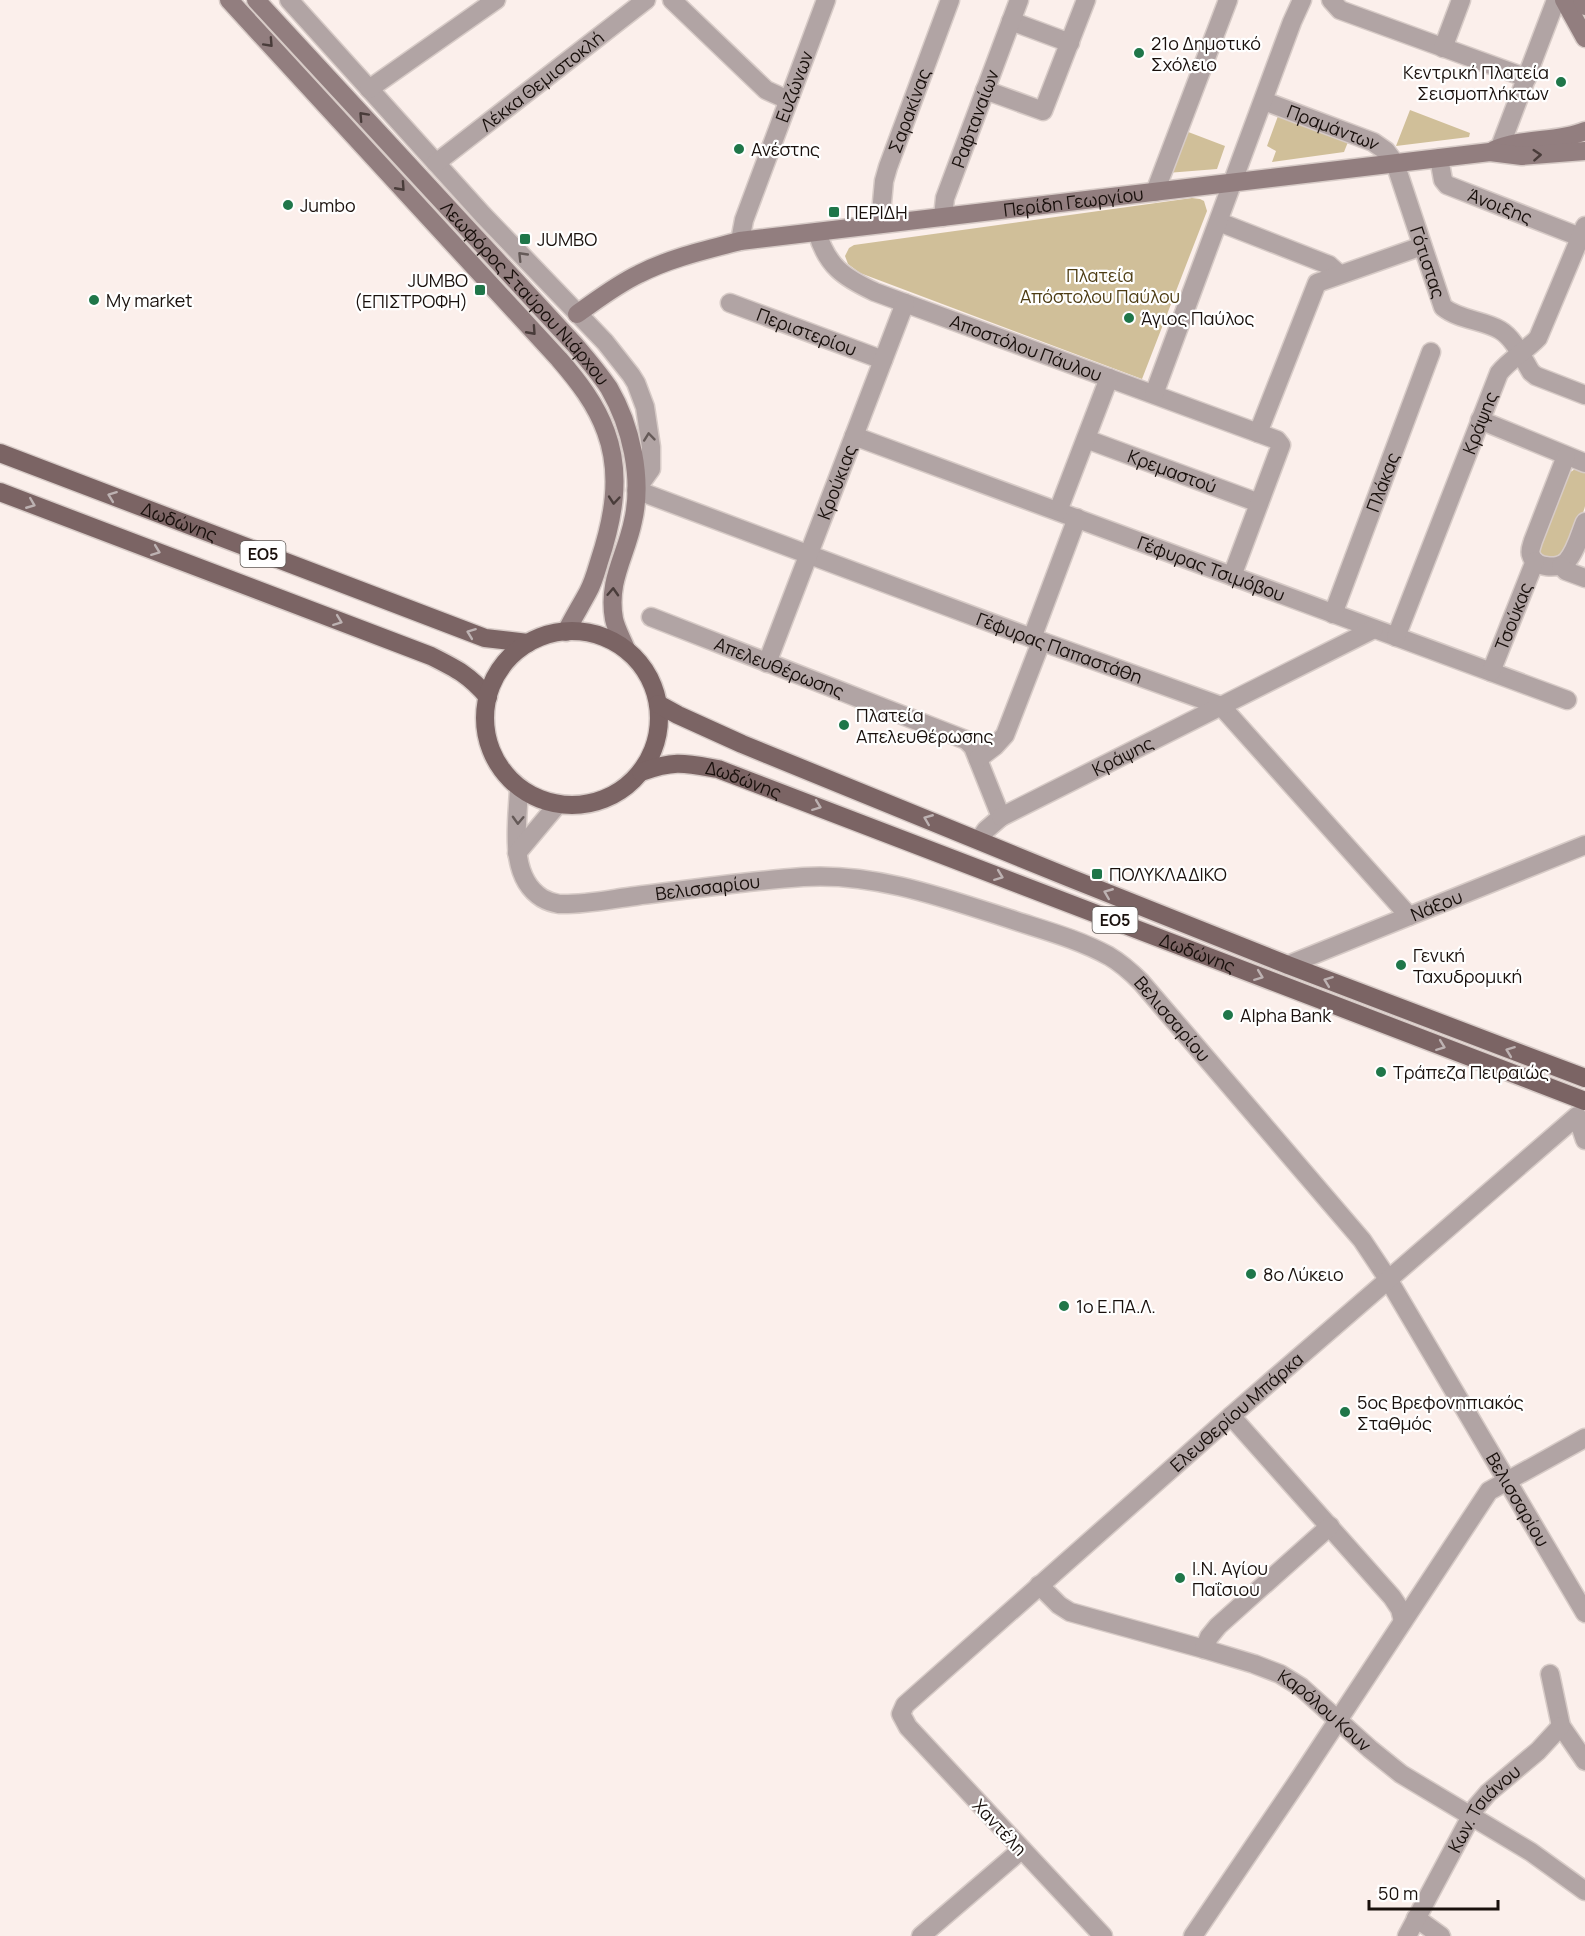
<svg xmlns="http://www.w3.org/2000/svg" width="1585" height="1936" font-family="Manrope,sans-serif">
<rect width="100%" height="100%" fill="#fbefeb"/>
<path fill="#d0bf99" d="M1410,110L1470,133L1469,137L1396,146Z
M1278,116L1348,142L1344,152L1272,162L1276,151L1267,146Z
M1183,130L1225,146L1217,169L1167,173Z
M1192,198L1200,199L1204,201L1207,211L1142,379L860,273L848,264L845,256L849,248L854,245Z
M1585,468C1585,480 1585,494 1585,506C1582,519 1568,552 1555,557C1551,559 1546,558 1541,557L1536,547L1566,475L1575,469Z"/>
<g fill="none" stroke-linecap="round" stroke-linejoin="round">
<g stroke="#d7cbc7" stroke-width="21">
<g id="street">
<path id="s1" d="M289,0L483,215L605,342L631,375L636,383L645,407L651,447V469L636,490L1032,638L1221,706L1409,916"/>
<path d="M672,0L766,90L788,100"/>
<path d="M1331,0L1340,10L1527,78"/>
<path d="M1011,21L1070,43"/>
<path d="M1443,48L1461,0"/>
<path d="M369,89L496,0"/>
<path d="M985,90L1043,111L1086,0"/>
<path id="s2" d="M1264,101L1373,142L1386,151L1395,163L1443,307C1459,320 1483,320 1500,330C1514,338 1523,359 1531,372L1536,376L1585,395"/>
<path d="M1500,147L1556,0"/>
<path id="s3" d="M1439,158L1443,180L1447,185L1580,237"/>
<path id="s4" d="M436,163L646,0"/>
<path d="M1155,192L1228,0"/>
<path id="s5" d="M943,217L945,198L1019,0"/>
<path d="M1219,222L1329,265L1339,274"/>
<path id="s6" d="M880,224L884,181L888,167L950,0"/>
<path id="s7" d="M817,232C827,266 843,277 875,292L1258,433"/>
<path id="s8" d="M740,241L744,220L826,0"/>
<path id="s9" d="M730,303L883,360"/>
<path d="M1154,394L1292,22L1302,0"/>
<path d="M1480,420L1585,463"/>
<path id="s10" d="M854,436L1567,700"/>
<path id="s11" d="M1086,439L1259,503"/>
<path d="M1566,456L1533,541C1532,545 1529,551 1531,555C1534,568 1559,570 1567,561C1576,551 1580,534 1585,522"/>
<path d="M1058,511L1109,378"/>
<path d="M1561,566L1566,571L1585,578"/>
<path d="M1232,576L1281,445L1277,440L1258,433L1317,283L1422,246"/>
<path id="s12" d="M1333,614L1431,352"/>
<path id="s13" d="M651,617L966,740L973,747L1001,817L986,830L979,840"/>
<path id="s14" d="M1396,637L1499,373C1510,359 1526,351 1538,338L1585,226"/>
<path d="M1032,638L1077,518"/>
<path id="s15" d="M767,663L905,303"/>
<path id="s16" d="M1491,672L1535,561"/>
<path d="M978,759L995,746L1005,735L1041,642"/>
<path id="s17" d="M519,788C518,822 507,876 542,898C547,901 553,903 559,904C584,905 611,899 636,896C691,889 747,881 803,877C875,872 948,899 1016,921C1047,931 1080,940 1109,956C1121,963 1131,972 1141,982L1362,1240L1388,1279L1585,1613"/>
<path id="s18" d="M1001,817L1374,629"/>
<path d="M517,853L558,804"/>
<path id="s19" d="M1288,965L1585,845"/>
<path d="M1231,1416L1392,1597L1400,1609L1403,1621"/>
<path id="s20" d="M1039,1585L1059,1605L1070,1612L1204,1649L1254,1664L1280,1674L1301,1687L1370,1749L1401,1774L1531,1852L1585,1891"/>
<path d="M1204,1649L1209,1637L1218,1626L1330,1526"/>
<path d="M1550,1674L1561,1726L1585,1761"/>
<path d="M1416,1918L1441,1936"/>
<path d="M921,1936L1021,1850"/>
<path id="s21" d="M1103,1936L908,1727L901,1714L905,1705L1231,1416L1577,1116L1585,1140"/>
<path d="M1193,1936L1302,1775L1489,1491L1585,1438"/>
<path id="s22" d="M1407,1936L1476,1807L1488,1793L1538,1751L1561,1726"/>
</g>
</g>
<g stroke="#d7cbc7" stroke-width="21">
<g id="secondary">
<path d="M229,0L559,359C578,381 596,404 606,432C622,475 613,520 599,562C596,572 593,583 588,592C581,605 573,618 566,632"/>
<path id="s23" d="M256,0L575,345C587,359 599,373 609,388C631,426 643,478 633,521C626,556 607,581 614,619C616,629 622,639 626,649"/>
<path d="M1564,0L1585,38"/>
<path d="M1582,0L1585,6"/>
<path d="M1494,150C1523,137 1556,143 1585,131"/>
<path id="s24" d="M577,314C597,300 616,285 639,274C670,258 706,250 740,241L1490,152L1522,156L1585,151"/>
</g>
</g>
<g stroke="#d7cbc7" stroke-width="21">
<g id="primary">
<path id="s25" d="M0,453L485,638L528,643"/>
<path d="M0,492L431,656C457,669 469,675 488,697"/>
<circle cx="572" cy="718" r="87"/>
<path d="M658,704L678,715L742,744L1070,878L1288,965L1585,1078"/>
<path id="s26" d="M641,772C675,760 684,763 718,769L1585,1101"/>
</g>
</g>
<use href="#street" stroke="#b1a4a4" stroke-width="18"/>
<use href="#secondary" stroke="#927e7f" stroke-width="18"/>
<use href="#primary" stroke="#7b6464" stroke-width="18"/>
</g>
<defs><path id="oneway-chevron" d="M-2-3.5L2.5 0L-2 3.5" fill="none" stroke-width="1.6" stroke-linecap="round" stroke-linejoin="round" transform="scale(1.5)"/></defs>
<g stroke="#493c3a">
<use href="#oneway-chevron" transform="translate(269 43) rotate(47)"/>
<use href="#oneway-chevron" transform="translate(363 116) rotate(-133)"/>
<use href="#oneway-chevron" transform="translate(1537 155) rotate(-4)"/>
<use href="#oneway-chevron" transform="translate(401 187) rotate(48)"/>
<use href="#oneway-chevron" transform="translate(532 331) rotate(48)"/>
<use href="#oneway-chevron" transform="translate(614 500) rotate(95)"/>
<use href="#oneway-chevron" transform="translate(613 592) rotate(-87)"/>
</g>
<g stroke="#655a58">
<use href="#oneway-chevron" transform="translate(522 256) rotate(-134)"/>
<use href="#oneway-chevron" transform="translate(649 437) rotate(-96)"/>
<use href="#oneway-chevron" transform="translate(518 820) rotate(92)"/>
</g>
<g stroke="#bdb2b2">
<use href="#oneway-chevron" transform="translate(112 496) rotate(-159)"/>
<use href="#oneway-chevron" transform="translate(31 504) rotate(22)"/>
<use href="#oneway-chevron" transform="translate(156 551) rotate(21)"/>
<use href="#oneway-chevron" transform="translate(338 621) rotate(21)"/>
<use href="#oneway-chevron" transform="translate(471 633) rotate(-159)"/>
<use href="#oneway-chevron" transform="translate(817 806) rotate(21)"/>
<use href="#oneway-chevron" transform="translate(928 819) rotate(-158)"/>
<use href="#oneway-chevron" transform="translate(999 876) rotate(21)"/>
<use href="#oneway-chevron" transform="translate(1108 893) rotate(-158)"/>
<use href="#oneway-chevron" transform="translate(1259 976) rotate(21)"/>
<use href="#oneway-chevron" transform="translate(1328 981) rotate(-159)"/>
<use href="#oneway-chevron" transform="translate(1441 1046) rotate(21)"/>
<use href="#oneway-chevron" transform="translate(1510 1051) rotate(-159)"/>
</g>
<g fill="#1f7649" stroke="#fff" stroke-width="2">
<circle cx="1139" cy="53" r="6"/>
<circle cx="1561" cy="82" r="6"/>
<circle cx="739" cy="149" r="6"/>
<circle cx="288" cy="205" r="6"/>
<rect x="828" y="206" width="12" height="12" rx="3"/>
<rect x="519" y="233" width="12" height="12" rx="3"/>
<rect x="474" y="284" width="12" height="12" rx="3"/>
<circle cx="94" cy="300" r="6"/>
<circle cx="1129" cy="318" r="6"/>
<circle cx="844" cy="725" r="6"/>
<rect x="1091" y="868" width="12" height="12" rx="3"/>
<circle cx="1401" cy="965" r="6"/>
<circle cx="1228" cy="1015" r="6"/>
<circle cx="1381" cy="1072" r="6"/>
<circle cx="1251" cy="1274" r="6"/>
<circle cx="1064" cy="1306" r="6"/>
<circle cx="1345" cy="1412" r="6"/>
<circle cx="1180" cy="1578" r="6"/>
</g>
<g text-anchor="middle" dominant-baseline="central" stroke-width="4.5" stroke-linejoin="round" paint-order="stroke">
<g fill="#fff" stroke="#5e5855" stroke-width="1.5">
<rect x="240.5" y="541" width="45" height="26" rx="4.5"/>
<rect x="1092.5" y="907" width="45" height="26" rx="4.5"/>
</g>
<g font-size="16" font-weight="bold" fill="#19100c">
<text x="263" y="554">ΕΟ5</text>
<text x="1115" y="920">ΕΟ5</text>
</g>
<g font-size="18" fill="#19100c" stroke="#fff" text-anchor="start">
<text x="1151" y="43">21ο Δημοτικό<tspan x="1151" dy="21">Σχόλειο</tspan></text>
<text x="1549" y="72" text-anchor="end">Κεντρική Πλατεία<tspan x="1549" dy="21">Σεισμοπλήκτων</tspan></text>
<text x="751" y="149">Ανέστης</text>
<text x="300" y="205">Jumbo</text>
<text x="846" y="212">ΠΕΡΙΔΗ</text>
<text x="537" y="239">JUMBO</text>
<text x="468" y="280" text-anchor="end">JUMBO<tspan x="468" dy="21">(ΕΠΙΣΤΡΟΦΗ)</tspan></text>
<text x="106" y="300">My market</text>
<text x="1141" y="318">Άγιος Παύλος</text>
<text x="856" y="715">Πλατεία<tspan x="856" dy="21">Απελευθέρωσης</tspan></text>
<text x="1109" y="874">ΠΟΛΥΚΛΑΔΙΚΟ</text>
<text x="1413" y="955">Γενική<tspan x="1413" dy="21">Ταχυδρομική</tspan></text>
<text x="1240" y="1015">Alpha Bank</text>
<text x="1393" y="1072">Τράπεζα Πειραιώς</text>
<text x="1263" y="1274">8ο Λύκειο</text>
<text x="1076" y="1306">1ο Ε.ΠΑ.Λ.</text>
<text x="1357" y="1402">5ος Βρεφονηπιακός<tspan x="1357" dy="21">Σταθμός</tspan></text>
<text x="1192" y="1568">Ι.Ν. Αγίου<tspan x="1192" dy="21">Παΐσιου</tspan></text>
</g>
<g font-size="18" fill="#19100c" stroke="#fff">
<text stroke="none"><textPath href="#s4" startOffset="134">Λέκκα Θεμιστοκλή</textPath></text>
<text stroke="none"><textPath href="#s8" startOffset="164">Ευζώνων</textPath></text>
<text stroke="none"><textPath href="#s6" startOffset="118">Σαρακίνας</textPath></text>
<text stroke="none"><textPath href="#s5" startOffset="104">Ραφταναίων</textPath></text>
<text stroke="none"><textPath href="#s2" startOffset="74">Πραμάντων</textPath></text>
<text stroke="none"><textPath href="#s24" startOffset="516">Περίδη Γεωργίου</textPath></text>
<text stroke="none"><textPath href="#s3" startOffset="86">Άνοιξης</textPath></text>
<text stroke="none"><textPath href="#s2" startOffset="252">Γότιστας</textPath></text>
<text stroke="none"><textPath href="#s23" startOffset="398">Λεωφόρος Σταύρου Νιάρχου</textPath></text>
<text stroke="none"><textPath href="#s9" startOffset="82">Περιστερίου</textPath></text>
<text stroke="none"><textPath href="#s7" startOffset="248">Αποστόλου Πάυλου</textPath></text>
<text stroke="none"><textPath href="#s14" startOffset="230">Κράψης</textPath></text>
<text stroke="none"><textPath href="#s11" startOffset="92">Κρεμαστού</textPath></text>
<text stroke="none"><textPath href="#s15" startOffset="194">Κρούκιας</textPath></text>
<text stroke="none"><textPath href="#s12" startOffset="141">Πλάκας</textPath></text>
<text stroke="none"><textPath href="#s25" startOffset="192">Δωδώνης</textPath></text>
<text stroke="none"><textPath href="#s10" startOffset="381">Γέφυρας Τσιμόβου</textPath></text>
<text stroke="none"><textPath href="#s16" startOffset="60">Τσούκας</textPath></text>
<text stroke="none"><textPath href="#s1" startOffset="1083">Γέφυρας Παπαστάθη</textPath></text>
<text stroke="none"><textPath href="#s13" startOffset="138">Απελευθέρωσης</textPath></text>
<text stroke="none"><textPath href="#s18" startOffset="136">Κράψης</textPath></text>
<text stroke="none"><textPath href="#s26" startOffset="106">Δωδώνης</textPath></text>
<text stroke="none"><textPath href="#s17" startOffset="286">Βελισσαρίου</textPath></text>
<text stroke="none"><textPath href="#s19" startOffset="160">Νάξου</textPath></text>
<text stroke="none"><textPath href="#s26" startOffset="592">Δωδώνης</textPath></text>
<text stroke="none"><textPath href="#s17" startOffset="790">Βελισσαρίου</textPath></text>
<text stroke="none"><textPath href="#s21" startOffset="753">Ελευθερίου Μπάρκα</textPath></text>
<text stroke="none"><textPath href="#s17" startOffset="1384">Βελισσαρίου</textPath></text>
<text stroke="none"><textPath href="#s20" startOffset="318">Καρόλου Κουν</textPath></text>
<text stroke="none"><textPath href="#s22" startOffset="150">Κων. Τσιάνου</textPath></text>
<text transform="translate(1000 1827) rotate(47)">Χαντέλη</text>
</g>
<g font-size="18" fill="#4d3c13" stroke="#fff">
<text x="1100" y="275">Πλατεία<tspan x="1100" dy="21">Απόστολου Παύλου</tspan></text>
</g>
</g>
<path d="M1369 1900v9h129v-9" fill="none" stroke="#19100c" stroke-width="3"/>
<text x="1378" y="1900" font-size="18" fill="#19100c" stroke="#ffffff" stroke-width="4.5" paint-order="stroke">50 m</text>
</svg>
